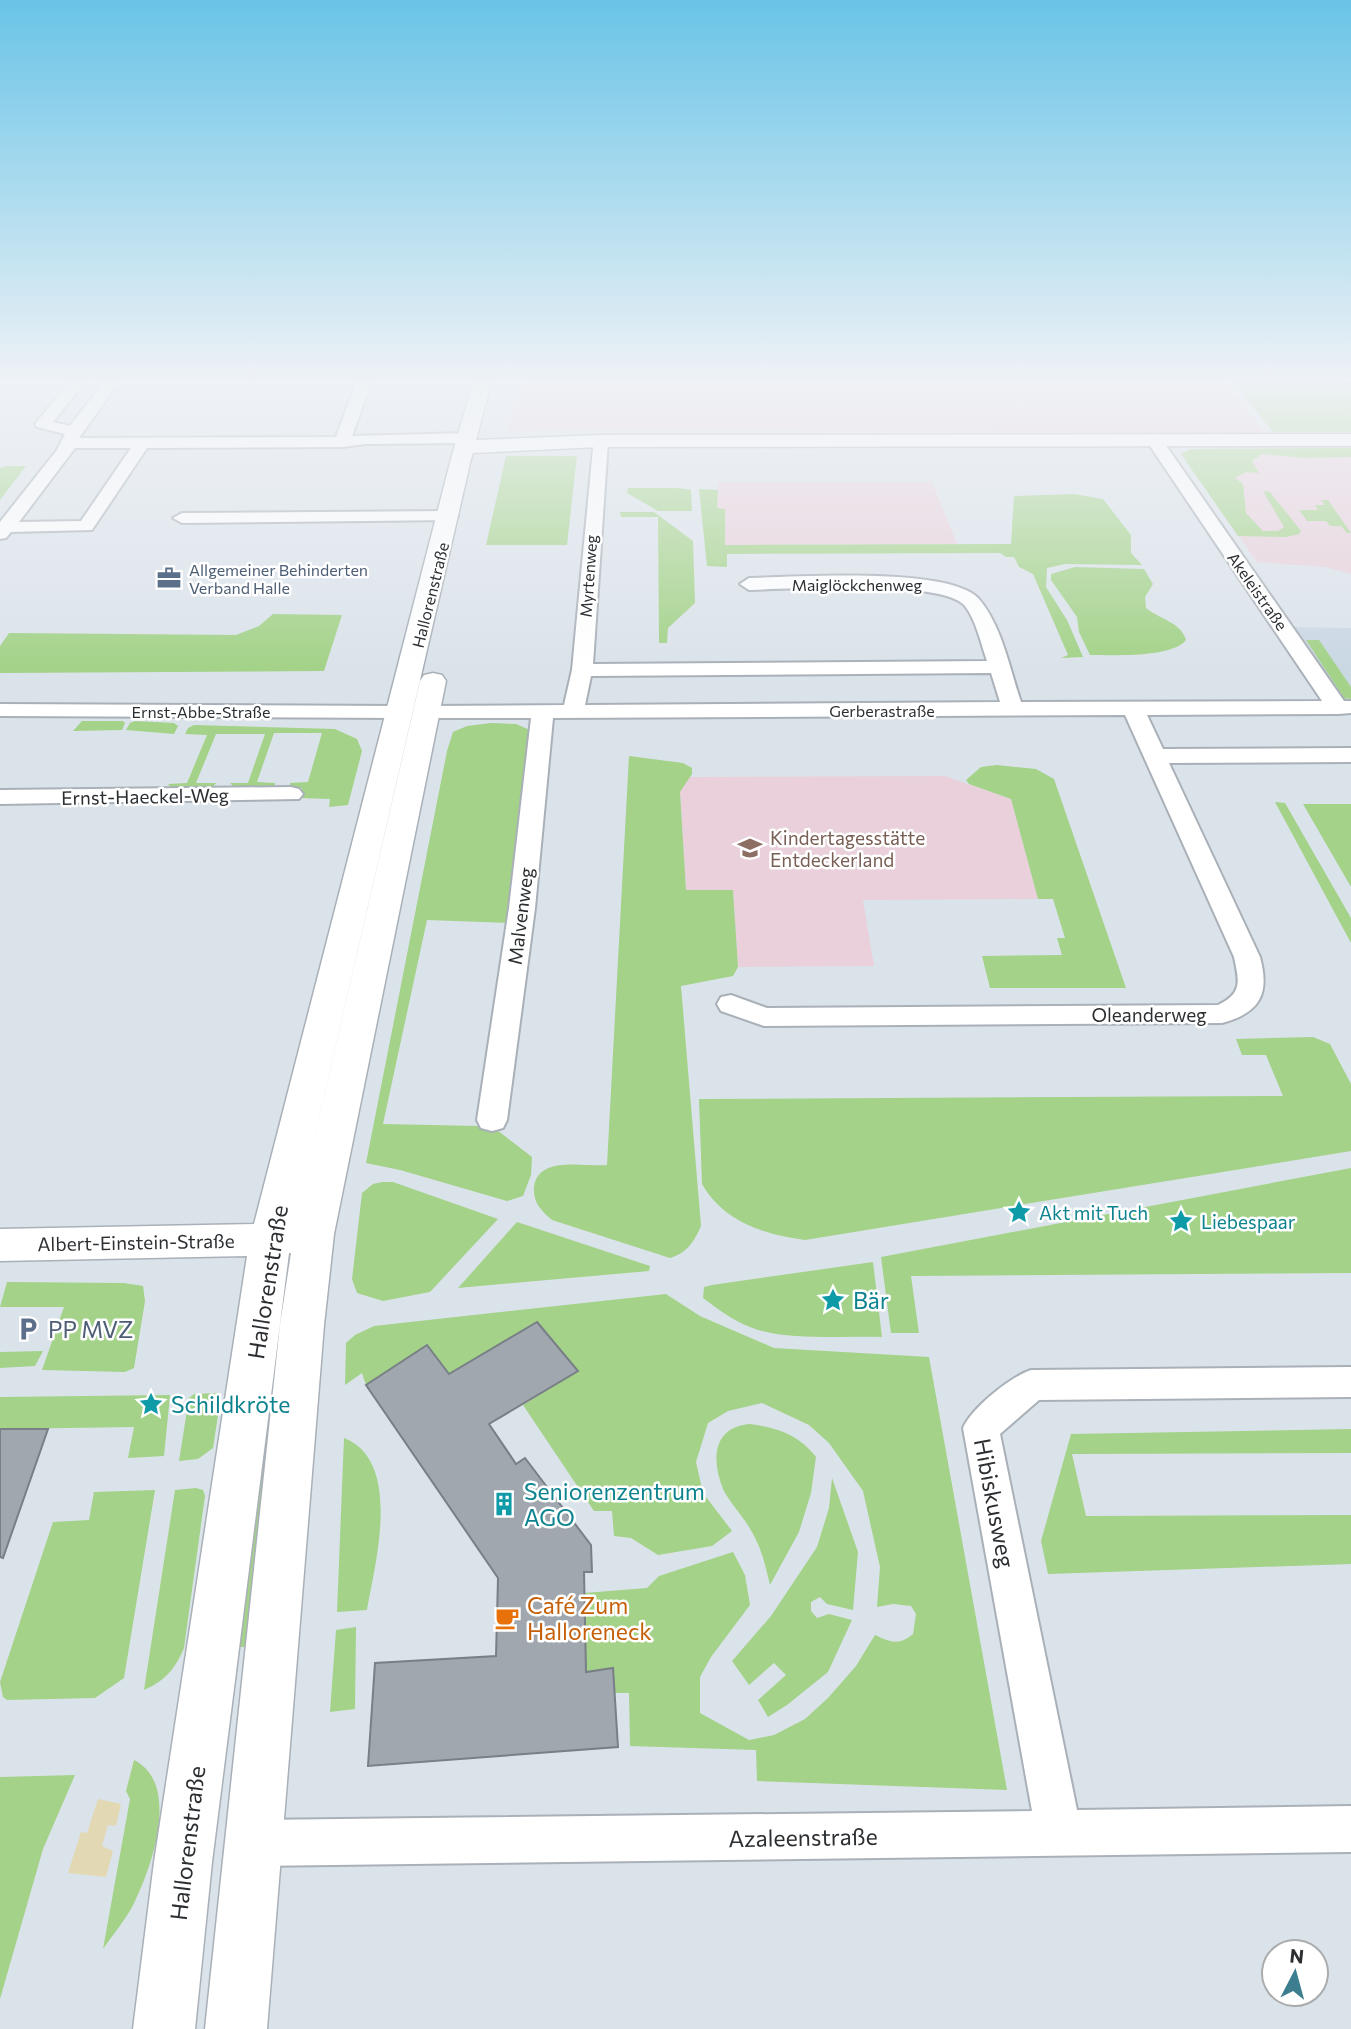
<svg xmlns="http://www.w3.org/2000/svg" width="1351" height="2029" font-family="Commissioner,sans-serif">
<rect width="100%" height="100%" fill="#dbe3ea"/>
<path fill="#cad8e4" d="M1284,627L1351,628V709H1339Z"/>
<path fill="#e9d0da" d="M522,383H1227L1266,434L615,429L507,431Z
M1351,448V574L1326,567L1257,562L1181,454L1190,449Z
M718,482H932L957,544L725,545V509H717Z
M945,776L1011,799L1038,899L863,900L874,966L738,967L733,890H686L680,792L690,777Z"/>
<path fill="#a3d288" d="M1234,383H1351V432H1273Z
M1351,448V457L1304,458L1262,454L1252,461L1259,473L1246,472L1235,478L1243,484L1246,513L1263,531H1278L1284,527L1263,491L1270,492L1301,531L1299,534L1286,537L1238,536L1181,454L1190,449Z
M506,456H577L567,545H486Z
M6,466H26L0,500V468Z
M628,488H678L691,490L692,511H658L627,493Z
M699,489L718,490L717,508L725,509V545L1011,544L1014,496L1074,494L1103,499L1131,535V553L1142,565L1065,564L1047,568L1046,587L1067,620L1083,657L1061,658L1068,655L1033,574L1019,567L1014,557H1006L1000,553L727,554V567L707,566Z
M1321,500H1328L1351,533H1347L1341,526H1330L1326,521H1307L1299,510H1318L1315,505H1325Z
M654,512L693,541L695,603L668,628L667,643H659L658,517H621L620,512Z
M1075,567L1144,569L1153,584L1145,597L1146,608C1159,619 1181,622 1186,640C1172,658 1113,655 1090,655L1079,632L1077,617L1051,580V574Z
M273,614L342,615L324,671L0,673V646L9,633L236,635L259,626Z
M1306,640H1319L1351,687V699L1344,698Z
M82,721H123L125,723L122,730L73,731Z
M135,721L174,723L178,726L174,734L126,730L130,723Z
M491,723L516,724L530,730L512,923L427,920L383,1124L479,1126L497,1130L532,1157L531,1175L523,1196L507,1201L400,1170L366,1163L447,751L453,732L467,726Z
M194,725L335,729L357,739L362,751L348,805L329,807L330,799L299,798L302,788L290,786V783L308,782L322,733H274L257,782L275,783V785L270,788H235L230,783H248L265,734H216L196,783H216L213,787H171L168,784L187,783L207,735L185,734L188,728Z
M629,756L683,763L692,768V774L680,792L686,890H733L738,967L733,976L681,986L701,1226C694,1242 687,1253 670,1258L552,1220C541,1210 533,1203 534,1187C538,1155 584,1167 607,1165Z
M997,765L1036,769L1054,779L1126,988H990L982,956L1062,955L1057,938H1065L1053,899H1038L1011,799L969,784L966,780L981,767Z
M1275,802L1285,803L1351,918V943Z
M1303,804H1351V887Z
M1313,1037L1330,1044L1351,1084V1151L805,1240C764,1235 723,1221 702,1184L699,1099L1283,1096L1266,1055H1242L1236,1039Z
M1351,1168V1273L911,1276L919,1333H891L881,1257Z
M382,1182H393L498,1219L430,1292L383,1301L357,1293L352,1279L362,1193L373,1184Z
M517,1222L650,1266L649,1271L458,1288Z
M873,1262L882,1337C845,1336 783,1341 750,1327C732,1320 718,1309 703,1298L704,1287L712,1285Z
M7,1282L124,1283L143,1286L145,1301L134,1368L125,1372L42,1370L64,1307H0Z
M666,1294L700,1316L774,1348L929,1357L1007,1790L757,1781L756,1750L630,1746L629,1693H614L612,1668L586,1672L584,1593L647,1588L659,1576L733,1552L745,1575L750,1605L711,1657L700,1677V1713L749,1740L774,1735L805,1719L828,1698L856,1666L875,1635C890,1642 899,1646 913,1634L916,1614L911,1606L893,1604L877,1607L880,1567L863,1491L829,1443L809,1425L762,1403L728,1411L708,1423L696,1462L703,1493L732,1531L712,1546L658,1555L631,1538L614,1536L612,1511H594L523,1405L578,1371L537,1322L449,1374L366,1385L362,1373L345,1385L346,1343L355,1335L374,1326Z
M273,1337H282L249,1642L245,1647H238Z
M43,1351L35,1366L0,1368V1352Z
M219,1393L221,1396L213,1448L198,1459L179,1461L189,1398L194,1394Z
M170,1395L164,1456L128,1458L134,1427L0,1429V1397Z
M750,1424C778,1428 799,1435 816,1457L811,1493L799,1532L770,1585C766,1568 762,1550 753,1534C745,1518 731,1505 723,1489C711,1459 713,1427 750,1424Z
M1351,1429V1453L1072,1454L1086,1516L1351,1515V1564L1048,1574L1041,1541L1071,1434Z
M344,1438C403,1461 375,1564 367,1610L337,1612Z
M832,1478L858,1552L853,1610L827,1604L820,1597L811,1602V1611L817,1618L829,1614L852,1620L828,1672L787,1705L768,1717L758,1700L786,1675L774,1663L749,1685L732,1661L771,1616L817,1547L829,1508Z
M196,1488L203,1490L205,1496L184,1648C175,1669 165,1681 144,1690L175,1490Z
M155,1490L124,1678L95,1698L7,1700L3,1697L0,1682L53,1522L89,1520L94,1492Z
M356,1627L355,1709L330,1712L336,1630Z
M134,1760C180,1783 153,1863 136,1899C128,1917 114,1933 103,1949L130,1799L126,1791Z
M75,1775L43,1849L0,1999V1777Z"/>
<path fill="#e2d8b3" d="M98,1799L121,1804L116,1826L108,1825L102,1846L113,1851L106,1877L68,1873L81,1832L87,1833Z"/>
<path fill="#a0a7ae" stroke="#797f86" stroke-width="2" d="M537,1322L578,1371L489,1424L516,1464L525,1458L591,1545L592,1572H584L586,1672L613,1668L618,1747L368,1766L375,1663L496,1656L498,1578L366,1385L427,1345L449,1374Z
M0,1429H48L3,1558L0,1557Z"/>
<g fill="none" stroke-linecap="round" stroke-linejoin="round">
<g stroke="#a9b0b7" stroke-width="4">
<path id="minor" d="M69,383H84L53,422L70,426L103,383H118L79,438L336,437L356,383H371L352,436L467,433L475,438L467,443L366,444L342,447L147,448L92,530L11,532L6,538L0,539V522L57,450L65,434L37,427L35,424ZM75,448H131L81,521L19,522Z
M1154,435L1160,437L1344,701H1351V713L1338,714L1147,715L1163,749L1351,748V762L1169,763L1260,957C1270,994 1260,1013 1222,1023L764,1026L721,1011L717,1004L721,997L731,995L767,1008L1218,1005C1243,993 1239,981 1234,957L1125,715L553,718L535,908L507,1120L503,1128L492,1131L481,1128L477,1120L509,908L531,718H426L418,717L415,712L418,707L426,706L564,705L572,670L594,438L600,436L608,441L593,664L987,661C981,644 976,620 965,606C942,579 788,589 749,590L740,584L749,578C793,577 951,566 979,599C1002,626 1010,670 1021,702L1322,701L1146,440ZM991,673L1000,702L585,705L591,676Z
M449,511L458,516L455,520L182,523L173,518L182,513Z
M0,704L401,706L409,707L412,712L409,717L401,718L0,716Z
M291,787L299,789L303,794L299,799L0,804V790Z
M1351,1367V1397L1039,1400L1000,1434L1077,1810L1351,1806V1852L255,1866L239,1859L232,1843L239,1827L255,1820L1032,1811L963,1428C972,1408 1010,1377 1031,1370Z"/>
</g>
<g stroke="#a9b0b7" stroke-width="3">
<path id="tertiary" d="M473,383H491L476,440L600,435L1351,434V446L600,447L473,453L471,459L295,1222L420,681L424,675L433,673L442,675L446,681L334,1234L324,1325L267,2029H205L280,1325L291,1253H289L212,1862L195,2029H133L154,1862L247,1256L0,1261V1229L254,1224L451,459Z"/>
</g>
<use href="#minor" fill="#fff" fill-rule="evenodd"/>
<use href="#tertiary" fill="#fff" fill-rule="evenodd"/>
</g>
<linearGradient id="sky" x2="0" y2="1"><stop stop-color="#69c4e7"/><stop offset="0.57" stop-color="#eff2f6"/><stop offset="1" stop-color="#eff2f6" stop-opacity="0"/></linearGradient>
<rect width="1351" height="668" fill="url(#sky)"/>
<defs>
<g id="office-bare" transform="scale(1.89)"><path d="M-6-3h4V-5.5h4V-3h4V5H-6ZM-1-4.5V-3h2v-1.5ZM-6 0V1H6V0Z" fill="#5c6f8a" stroke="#fff" stroke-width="2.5" paint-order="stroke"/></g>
<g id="school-bare" transform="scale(1.89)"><path d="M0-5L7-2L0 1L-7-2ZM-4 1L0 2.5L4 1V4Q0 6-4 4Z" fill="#8d6e63" stroke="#fff" stroke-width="2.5" paint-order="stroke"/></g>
<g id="sight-bare" transform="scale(1.89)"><path d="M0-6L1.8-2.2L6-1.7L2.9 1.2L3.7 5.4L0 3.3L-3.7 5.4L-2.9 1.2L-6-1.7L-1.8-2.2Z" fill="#0f9aa8" stroke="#fff" stroke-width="2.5" paint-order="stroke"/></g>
<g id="parking-bare" transform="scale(1.89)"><path d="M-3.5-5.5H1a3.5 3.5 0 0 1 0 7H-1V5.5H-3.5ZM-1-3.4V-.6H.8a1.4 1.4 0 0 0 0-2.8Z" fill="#5c6f8a" stroke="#fff" stroke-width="2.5" paint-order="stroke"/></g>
<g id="building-bare" transform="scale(1.89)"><path d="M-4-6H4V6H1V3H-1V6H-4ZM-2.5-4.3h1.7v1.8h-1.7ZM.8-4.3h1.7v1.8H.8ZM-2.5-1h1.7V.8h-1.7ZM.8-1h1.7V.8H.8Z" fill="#0f9aa8" stroke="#fff" stroke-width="2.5" paint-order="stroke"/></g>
<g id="cafe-bare" transform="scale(1.89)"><path d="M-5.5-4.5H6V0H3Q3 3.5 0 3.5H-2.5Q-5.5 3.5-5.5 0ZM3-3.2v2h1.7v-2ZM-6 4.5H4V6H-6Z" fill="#e8710a" stroke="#fff" stroke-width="2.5" paint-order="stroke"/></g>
</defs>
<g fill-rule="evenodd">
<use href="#office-bare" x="169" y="578"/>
<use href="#school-bare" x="750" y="848"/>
<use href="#sight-bare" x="1019" y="1212"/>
<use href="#sight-bare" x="1181" y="1221"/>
<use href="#sight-bare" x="833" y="1300"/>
<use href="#parking-bare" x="28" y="1329"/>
<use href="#sight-bare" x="151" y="1404"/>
<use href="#building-bare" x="504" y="1504"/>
<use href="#cafe-bare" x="507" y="1618"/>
</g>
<g text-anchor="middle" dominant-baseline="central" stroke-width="5" stroke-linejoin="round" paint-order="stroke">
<g font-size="16" fill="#4e5e75" stroke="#fff" text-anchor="start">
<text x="189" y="569">Allgemeiner Behinderten<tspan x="189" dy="18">Verband Halle</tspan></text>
</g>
<g font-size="16" fill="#2c2f32" stroke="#fff">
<text transform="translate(588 576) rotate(-86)">Myrtenweg</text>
<text x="857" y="584">Maiglöckchenweg</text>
<text transform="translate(1258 591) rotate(55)">Akeleistraße</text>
<text transform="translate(430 595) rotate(-76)">Hallorenstraße</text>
<text x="882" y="710">Gerberastraße</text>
<text x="201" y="711">Ernst-Abbe-Straße</text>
</g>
<g font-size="19" fill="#2c2f32" stroke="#fff">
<text transform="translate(145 796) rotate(-1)">Ernst-Haeckel-Weg</text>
<text transform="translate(520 916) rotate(-83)">Malvenweg</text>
<text x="1149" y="1014">Oleanderweg</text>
<text transform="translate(136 1242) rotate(-1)">Albert-Einstein-Straße</text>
</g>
<g font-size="19" fill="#785e54" stroke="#fff" text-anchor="start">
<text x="770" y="837">Kindertagesstätte<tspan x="770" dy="22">Entdeckerland</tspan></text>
</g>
<g font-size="19" fill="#0d838f" stroke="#fff" text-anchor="start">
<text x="1039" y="1212">Akt mit Tuch</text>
<text x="1201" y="1221">Liebespaar</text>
</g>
<g font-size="23" fill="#2c2f32" stroke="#fff">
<text transform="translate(267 1282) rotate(-81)">Hallorenstraße</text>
<text transform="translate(995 1503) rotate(79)">Hibiskusweg</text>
<text transform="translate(803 1837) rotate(-1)">Azaleenstraße</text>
<text transform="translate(187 1843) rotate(-83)">Hallorenstraße</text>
</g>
<g font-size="23" fill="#0d838f" stroke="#fff" text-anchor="start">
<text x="853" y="1300">Bär</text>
<text x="171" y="1404">Schildkröte</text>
<text x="524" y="1491">Seniorenzentrum<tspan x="524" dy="26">AGO</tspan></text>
</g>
<g font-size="23" fill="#4e5e75" stroke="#fff" text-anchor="start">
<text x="48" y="1329">PP MVZ</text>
</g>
<g font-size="23" fill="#c56008" stroke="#fff" text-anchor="start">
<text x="527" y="1605">Café Zum<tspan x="527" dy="26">Halloreneck</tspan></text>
</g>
</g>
<g transform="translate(1295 1973) rotate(6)"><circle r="33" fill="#ffffff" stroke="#abacad" stroke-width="2"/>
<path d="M0-5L12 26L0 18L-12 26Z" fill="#3c7e8f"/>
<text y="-10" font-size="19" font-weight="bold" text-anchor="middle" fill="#2c2f32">N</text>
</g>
</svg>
